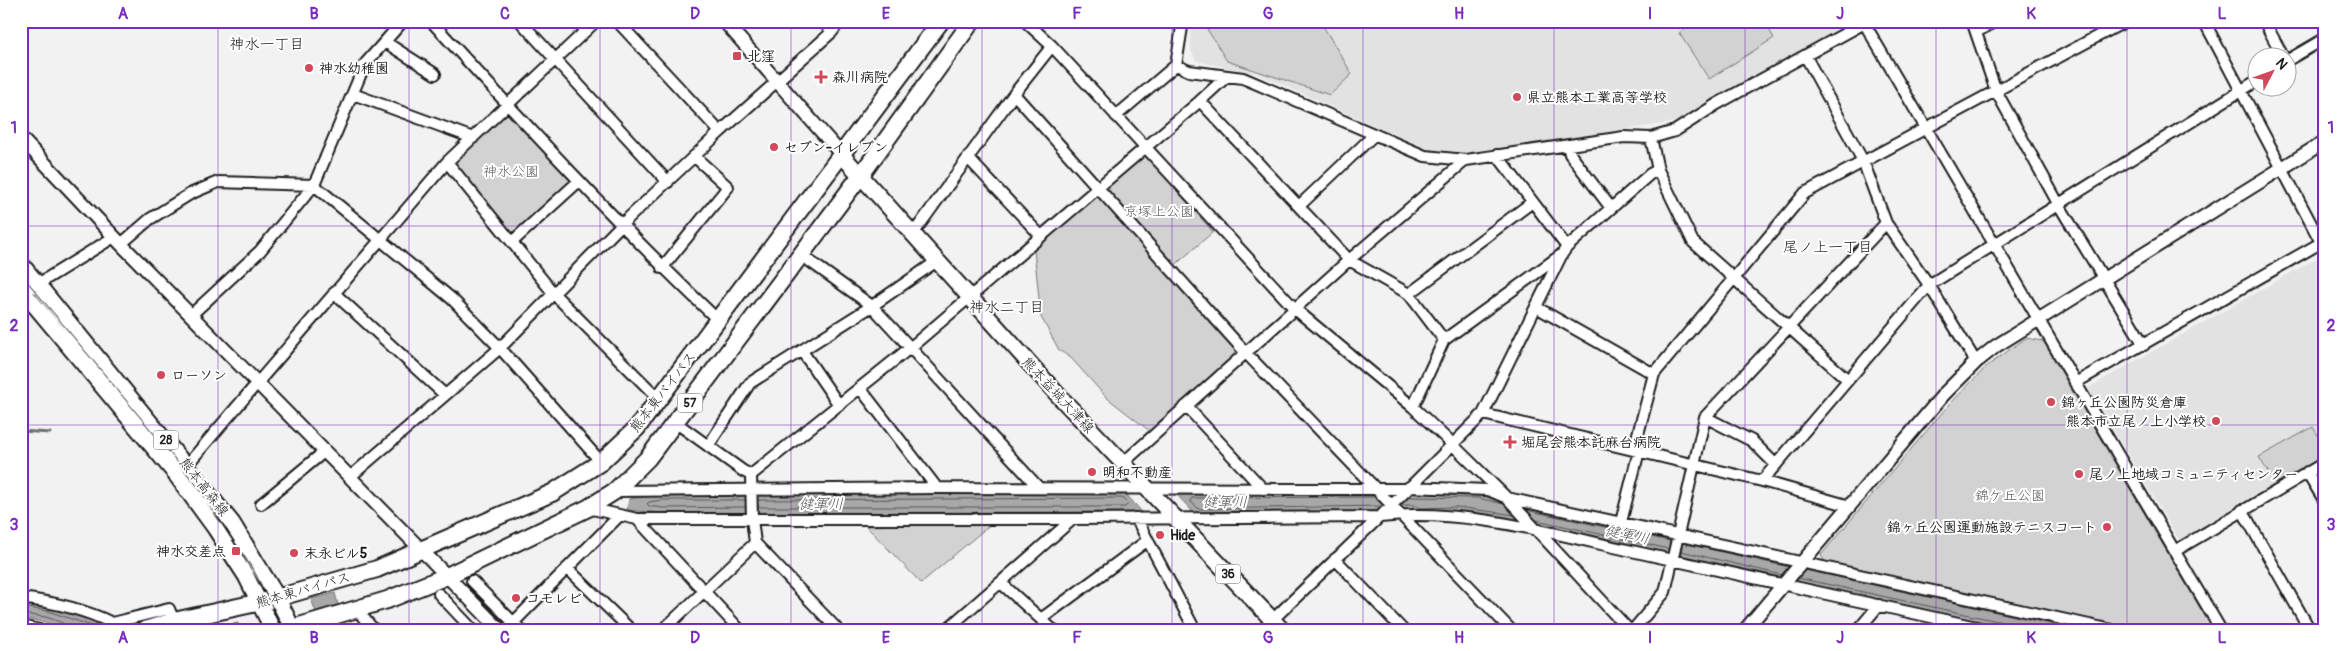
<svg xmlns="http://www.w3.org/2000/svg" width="2345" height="651" font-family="Pangolin,'Klee One',sans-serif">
<rect width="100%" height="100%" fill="#f2f2f2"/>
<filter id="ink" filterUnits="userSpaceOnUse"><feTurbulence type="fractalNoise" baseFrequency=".02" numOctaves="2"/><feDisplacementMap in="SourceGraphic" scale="10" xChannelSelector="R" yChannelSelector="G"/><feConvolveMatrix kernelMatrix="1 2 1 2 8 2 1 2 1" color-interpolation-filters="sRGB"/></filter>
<g filter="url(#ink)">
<path fill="#e2e2e2" d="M1188,21H1845L1847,23L1682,121L1473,153L1430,150L1258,74L1196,61L1191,50L1190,23Z
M2317,258L2324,275V454L2179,540L2088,388Z"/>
<path fill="#d2d2d2" stroke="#777" d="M1202,21H1320L1352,74L1330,95L1227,61Z
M1693,21H1764L1774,38L1709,79L1679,33L1694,24Z
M509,110L572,181L515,236L450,159Z
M1145,154L1213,232L1173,267L1105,189Z
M1097,194L1238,352L1151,432L1106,397L1071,358L1059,350L1041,317L1034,250Z
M2026,338L2043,341L2213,630H2130L1825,563L1821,555L1946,408L1987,366Z
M2313,427L2324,445V456L2276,485L2259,457Z
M992,523L921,583L866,526Z"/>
<path fill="#a8a8a8" stroke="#707070" d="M1414,491L1479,493L2097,630H2013L1483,514L1418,512L1414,510L1195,514L1176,494L1220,492Z
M1125,493L1142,512L662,513L627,510L629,499L662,495Z
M335,593L338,605L316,612L311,599Z
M21,602L49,606L108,626L93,630H66L45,622L21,618Z
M238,623L240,630H203Z"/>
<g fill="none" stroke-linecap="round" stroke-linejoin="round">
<path stroke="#545454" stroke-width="1" d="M1375,497L1192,498L1190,501L1199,509L1382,506
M1409,497L1478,498L1504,504
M745,500H662L649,502L647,504L649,506L663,508L745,507
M758,500L1122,498L1128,504L1125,507H758
M1401,505H1414L1421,508L1457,507L1515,515
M1526,510L1670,541
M1536,520L1669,549
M1682,543L1789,567
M1681,551L1782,575
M1805,570L2079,630
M1798,578L2002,622L2006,625L2007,630
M21,607L48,611L95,627L97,630
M21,614L46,617L63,623L66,630"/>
<path stroke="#707070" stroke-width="3" d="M21,431L50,433"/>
<g stroke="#1c1c1c" stroke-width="14">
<path id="minor" d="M431,21C524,123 618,225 718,320
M520,21L668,182
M617,21L720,132
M823,21L832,32
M1025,21L1052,46L1295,309L1413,407L1452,444L1507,498L1629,630
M1172,21L1182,27L1176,65L1189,71L1243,78L1425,156L1466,160L1624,137L1651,138L1675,131L1717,104L1868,21
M1863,21L2221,630
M1972,21L1996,91L2059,205L2144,345
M2204,21L2324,248
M2264,21L2284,58
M1976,32L1996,21
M385,42L435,74
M1806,57L1863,161L1886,223L1929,285L1976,362
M2288,60L2324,39
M353,94L473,138
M1014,94L1245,352L1511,630
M1200,101L1349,260L1409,294L1444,340L1561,255
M1116,116L1176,65
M1651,138L1658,170L1693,242L1848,380
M1568,145L1570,154L1611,208
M1497,155L1567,247
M968,158L1041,236
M447,162L554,294L658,398
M1299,206L1374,135
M913,234L1014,94L1052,46
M512,242L579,181
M121,244L150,219L190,194L218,182L314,185L452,299L500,348L601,462
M801,255L872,306L1039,488
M662,268L728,187L695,157
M33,287L114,237
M334,293L445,395
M1409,294L1531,203
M1536,307L1654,374
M191,315L260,251L314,185L365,64L403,21
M802,351L839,405
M2075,383L2324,241
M860,388L937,488
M1186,406L1263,489
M1413,407L1444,340
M1483,414L1762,481L1850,506
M1705,417L1752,441L1776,465
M675,422L743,471L751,475
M708,446L750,383L872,306L937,261
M1634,449L1654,374L1805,193L2126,21
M1123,463L1349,260L1466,160
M187,465L447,162L596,21
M2307,472L2324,500
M751,475L911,347L1200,101L1226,77
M751,475L752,519L755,543L838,630
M350,477L500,348L621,225L720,132L832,32L840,21
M1762,481L1929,285L2258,80
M1409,487L1488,490L1507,498L2112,630
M615,491L937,488L1407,489
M261,504L325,451
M588,508L637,519L740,630
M2242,510L2310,630
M1136,518L1195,630
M637,519H1073L1380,517C1463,508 1547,532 1627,550C1748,576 1869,604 1990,630
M1621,522L1639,451
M2175,551L2324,463
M1335,559L1403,630
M567,568L631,630
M472,581L521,630
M1001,583L1053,630
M439,594L473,630
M21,598C52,602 84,609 112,623L169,609L174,621
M356,609L374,630
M1041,619L1148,540
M21,626L40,630
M506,630L619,516
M663,630L755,543
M946,630L1073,519
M1262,630L1391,506L1483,414L1562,254L1567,247L1650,174L1658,170
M1633,630L1665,592L1705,417L1886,223
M1858,630L1879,605"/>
</g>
<g stroke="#1c1c1c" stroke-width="16">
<path id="tertiary" d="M724,21L841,154
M21,138L121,244L500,630
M1745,630L1944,394L1976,362L1996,346L2324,142"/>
</g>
<g stroke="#1c1c1c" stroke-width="19">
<path id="primary" d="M841,154L1058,395L1282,630
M21,264L232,523L277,597L293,630
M21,289L174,472L215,528L246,576L273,630"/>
</g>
<g stroke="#1c1c1c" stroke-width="20">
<path id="trunk" d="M145,630L174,621L270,600L377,569L552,493L601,462L637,428L941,21
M286,630L387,600L447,576L588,508L615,491L648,458L861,175L972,21"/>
</g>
<use href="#minor" stroke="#fff" stroke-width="10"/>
<use href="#tertiary" stroke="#fff" stroke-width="12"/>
<use href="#primary" stroke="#fff" stroke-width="15"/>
<use href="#trunk" stroke="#fff" stroke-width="16"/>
<path stroke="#1c1c1c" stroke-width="1" d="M21,274L199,488L254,571L284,630"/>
</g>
</g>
<path fill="none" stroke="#7b2cbf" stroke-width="1" stroke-opacity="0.55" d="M218,21V630M409,21V630M600,21V630M791,21V630M982,21V630M1172,21V630M1363,21V630M1554,21V630M1745,21V630M1936,21V630M2127,21V630M21,226H2324M21,425H2324"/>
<g fill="#d1495b" stroke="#fff" stroke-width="2">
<rect x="732" y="51" width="10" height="10" rx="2.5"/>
<circle cx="309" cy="68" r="5"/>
<path d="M818.5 69.5h5v5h5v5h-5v5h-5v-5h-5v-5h5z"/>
<circle cx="1517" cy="97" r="5"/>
<circle cx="774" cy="147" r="5"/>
<circle cx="161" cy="375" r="5"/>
<circle cx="2051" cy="402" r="5"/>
<circle cx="2216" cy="421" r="5"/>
<path d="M1507.5 434.5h5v5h5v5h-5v5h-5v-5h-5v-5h5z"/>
<circle cx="1092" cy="472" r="5"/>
<circle cx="2079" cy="474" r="5"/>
<circle cx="2107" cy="527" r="5"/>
<circle cx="1160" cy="535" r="5"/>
<rect x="231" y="546" width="10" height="10" rx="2.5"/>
<circle cx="294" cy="553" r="5"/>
<circle cx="516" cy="598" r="5"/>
</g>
<g text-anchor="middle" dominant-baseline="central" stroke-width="4" stroke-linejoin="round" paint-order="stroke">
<g fill="#fff" stroke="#606060" stroke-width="1">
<rect x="677.5" y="393.5" width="25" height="19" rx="4"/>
<rect x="153.5" y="430.5" width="25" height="19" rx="4"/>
<rect x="1215.5" y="564.5" width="25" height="19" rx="4"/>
</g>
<g font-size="12" font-weight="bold" fill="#1c1c1c">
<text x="690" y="403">57</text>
<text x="166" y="440">28</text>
<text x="1228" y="574">36</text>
</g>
<g font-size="14" font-weight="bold" fill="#1c1c1c" stroke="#fff" text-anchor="start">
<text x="747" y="56">北窪</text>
<text x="319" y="68">神水幼稚園</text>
<text x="832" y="77">森川病院</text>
<text x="1527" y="97">県立熊本工業高等学校</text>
<text x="784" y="147">セブン-イレブン</text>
<text x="171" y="375">ローソン</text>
<text x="2061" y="402">錦ヶ丘公園防災倉庫</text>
<text x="2206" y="421" text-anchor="end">熊本市立尾ノ上小学校</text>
<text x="1521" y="442">堀尾会熊本託麻台病院</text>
<text x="1102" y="472">明和不動産</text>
<text x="2089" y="474">尾ノ上地域コミュニティセンター</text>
<text x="2097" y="527" text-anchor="end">錦ヶ丘公園運動施設テニスコート</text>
<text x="1170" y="535">Hide</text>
<text x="226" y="551" text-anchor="end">神水交差点</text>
<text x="304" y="553">末永ビル5</text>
<text x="526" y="598">コモレビ</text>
</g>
<g font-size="14" fill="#5c5c5c" stroke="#fff">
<text x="511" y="171">神水公園</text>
<text x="1159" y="211">京塚上公園</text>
<text x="2010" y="495">錦ケ丘公園</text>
</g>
<g font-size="14" fill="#1c1c1c" stroke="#fff">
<text transform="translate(663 392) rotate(-52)">熊本東バイパス</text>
<text transform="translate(1058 395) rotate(47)">熊本益城大津線</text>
<text transform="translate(204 487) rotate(52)">熊本高森線</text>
<text transform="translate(303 590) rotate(-16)">熊本東バイパス</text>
</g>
<g font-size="15" fill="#1c1c1c" stroke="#fff">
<text x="267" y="44">神水一丁目</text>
<text x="1828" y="247">尾ノ上一丁目</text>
<text x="1007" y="307">神水二丁目</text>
</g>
<g font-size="15" font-style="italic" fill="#5b5b5b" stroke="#fff">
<text x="1225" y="502">健軍川</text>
<text x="821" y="504">健軍川</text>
<text transform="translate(1627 535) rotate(12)">健軍川</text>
</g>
</g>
<rect width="2345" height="651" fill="none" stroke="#fff" stroke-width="55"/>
<g transform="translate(2272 72) rotate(49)"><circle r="24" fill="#ffffff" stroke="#a4a4a4"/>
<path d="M0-4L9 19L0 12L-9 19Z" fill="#d1495b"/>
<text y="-8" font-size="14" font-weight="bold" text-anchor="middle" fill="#1c1c1c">N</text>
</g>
<rect x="28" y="28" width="2290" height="596" fill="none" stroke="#7b2cbf" stroke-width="2"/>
<g font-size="16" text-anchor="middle" font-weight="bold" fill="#7b2cbf">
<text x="123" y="19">A</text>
<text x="314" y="19">B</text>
<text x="505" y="19">C</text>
<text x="695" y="19">D</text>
<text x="886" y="19">E</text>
<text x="1077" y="19">F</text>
<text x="1268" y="19">G</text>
<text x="1459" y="19">H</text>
<text x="1650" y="19">I</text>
<text x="1840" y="19">J</text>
<text x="2031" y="19">K</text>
<text x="2222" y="19">L</text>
<text x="14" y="133">1</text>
<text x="2331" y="133">1</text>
<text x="14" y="331">2</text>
<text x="2331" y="331">2</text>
<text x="14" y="530">3</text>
<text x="2331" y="530">3</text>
<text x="123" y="643">A</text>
<text x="314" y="643">B</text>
<text x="505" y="643">C</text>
<text x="695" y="643">D</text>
<text x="886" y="643">E</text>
<text x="1077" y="643">F</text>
<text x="1268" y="643">G</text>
<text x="1459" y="643">H</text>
<text x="1650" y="643">I</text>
<text x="1840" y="643">J</text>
<text x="2031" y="643">K</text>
<text x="2222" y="643">L</text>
</g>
</svg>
